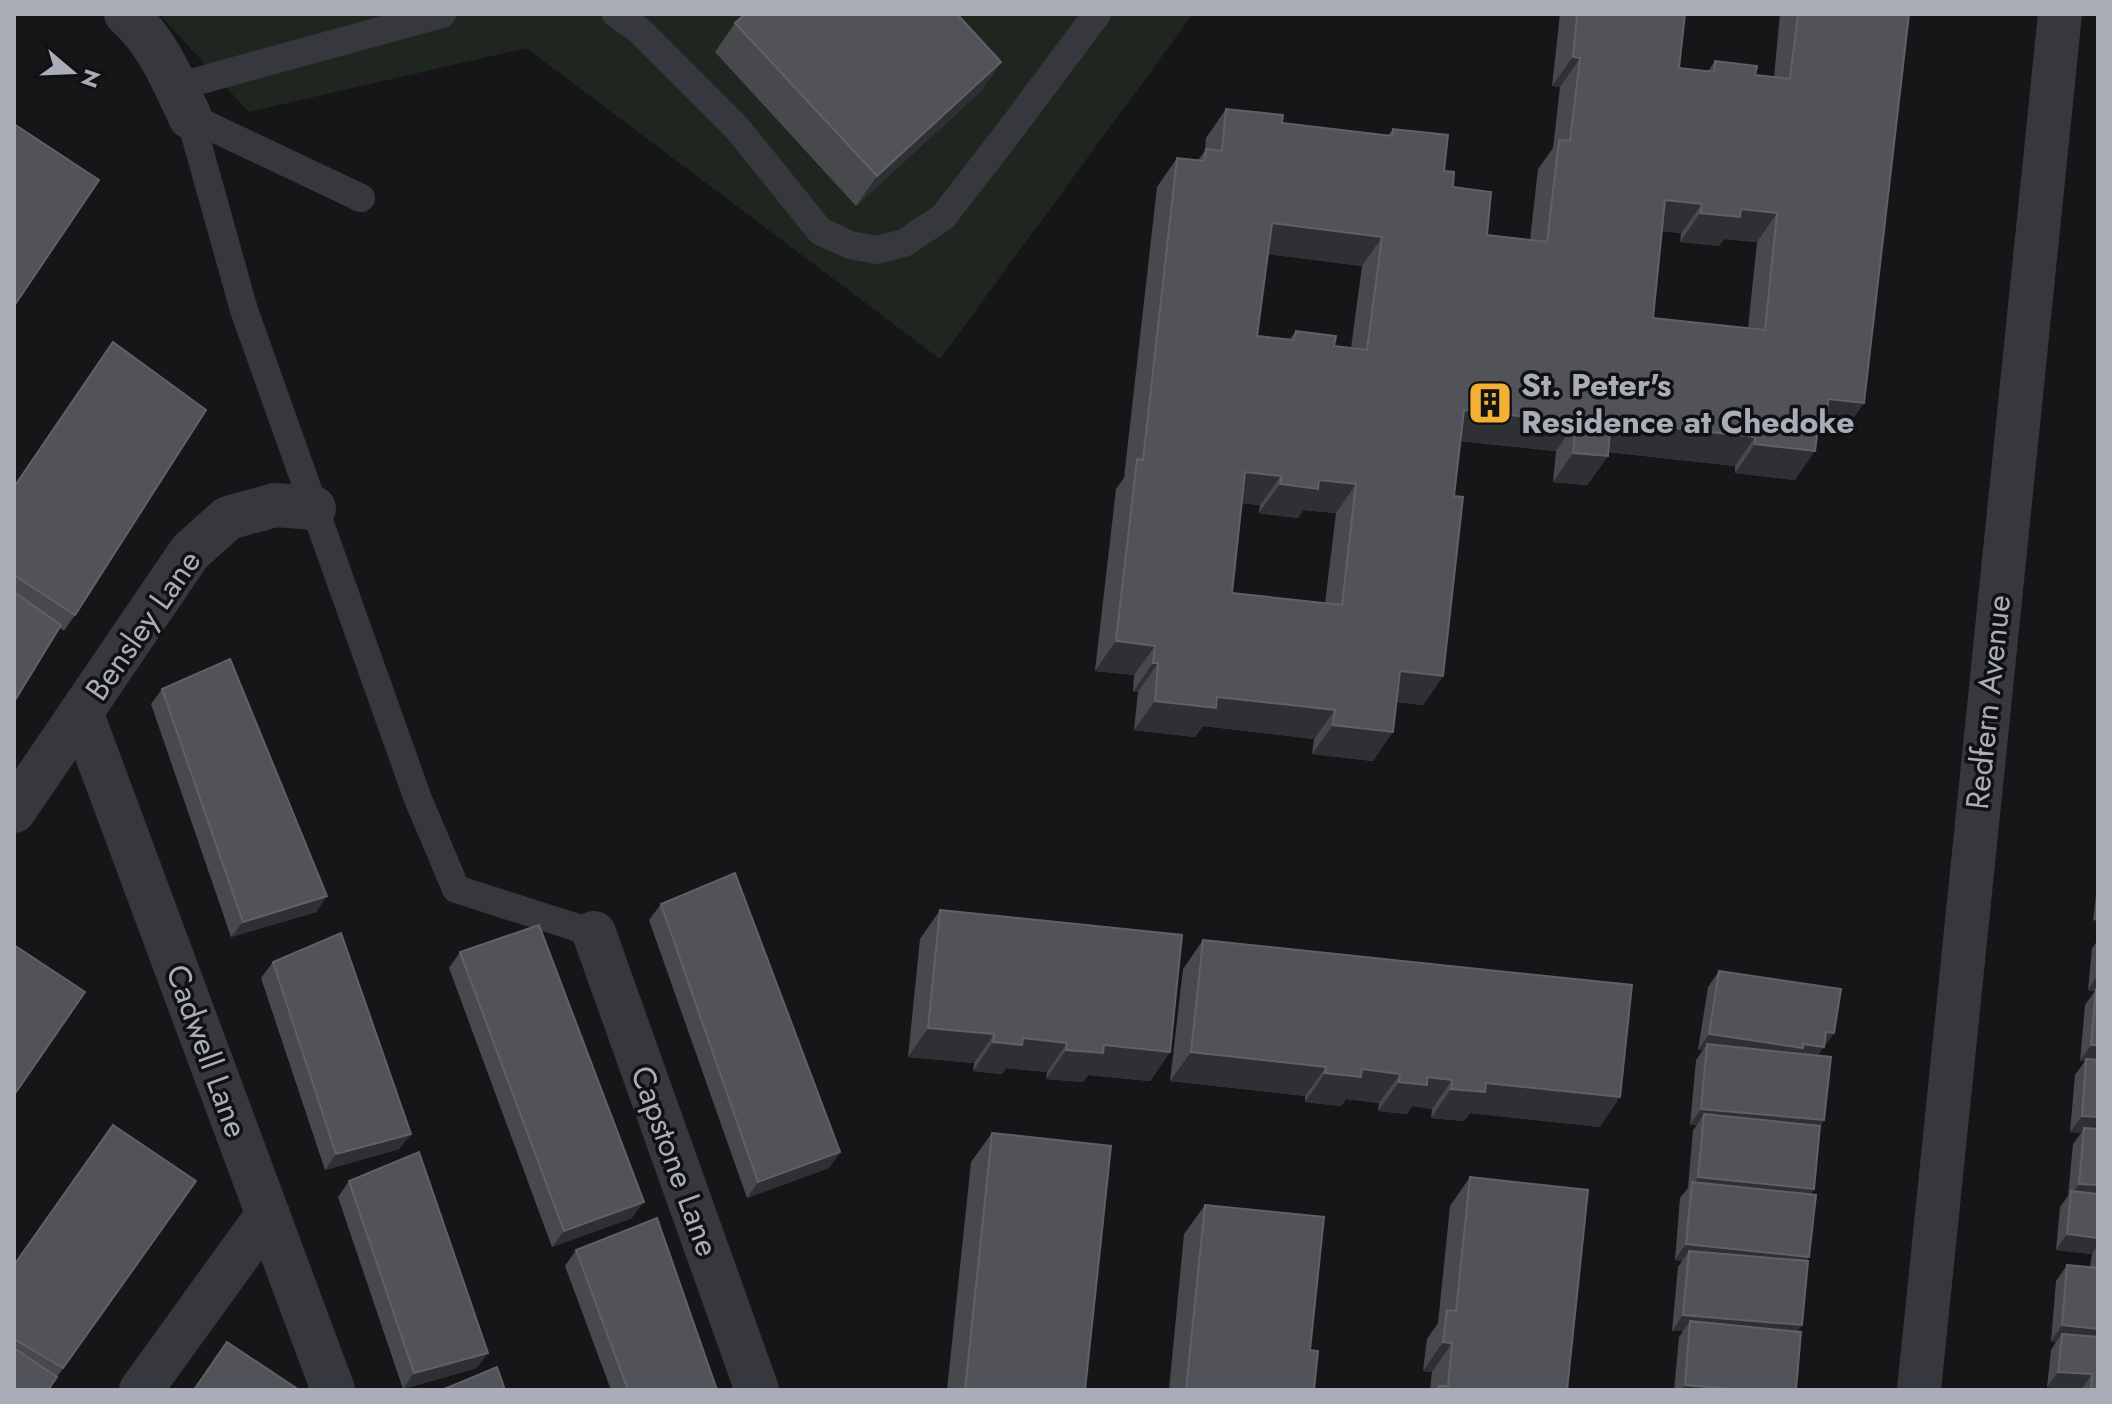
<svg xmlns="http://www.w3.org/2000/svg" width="2112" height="1404" font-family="Jost,sans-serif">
<rect width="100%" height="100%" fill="#161618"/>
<path fill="#1e261f" d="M159,14H1193L940,359L526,48L249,112Z"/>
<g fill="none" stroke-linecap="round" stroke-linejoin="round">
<path stroke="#37383d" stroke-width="28" d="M616,14L639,30L737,128L820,231L850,245L877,250L904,243L943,217L1008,133L1097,14
M176,87L442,14
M190,117L244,310L418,799L456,889L594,933
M190,117L361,198"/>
<path stroke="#37383d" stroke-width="44" d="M126,14C157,41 173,80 190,117
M81,712L333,1390
M14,811L190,552L228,518L275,505L314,508
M594,933L757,1390
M141,1390L268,1214
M1919,1390L2060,14"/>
</g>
<path fill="#47494d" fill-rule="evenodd" d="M1560,14H1685L1679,68L1708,71L1715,61L1755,75L1774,77L1780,14H1909L1844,432L1818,429L1795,480L1735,473V466L1608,452V456L1587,485L1553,482L1556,451L1460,441L1454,496L1443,676L1423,705L1396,702L1373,761L1312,754L1314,739L1203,726L1195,737L1134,730L1138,692H1133L1134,675L1095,671L1116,489L1124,478L1157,187L1177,158L1198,160L1205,151L1206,138L1226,109L1282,123L1388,135L1393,129L1444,171L1453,187L1487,235L1530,240L1538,169L1553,148L1560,87L1552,86ZM1662,231L1681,233L1680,242L1719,246L1724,239L1757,242L1748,328L1653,318ZM1268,254L1362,266L1351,348L1334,346L1296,331L1289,340L1257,336ZM1242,503L1260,505L1259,513L1298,518L1303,510L1336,513L1325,603L1232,593Z
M735,23L1001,62L981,91L856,206L715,52Z
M14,487L75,615L64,631L60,628L14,702Z
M162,689L327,896L316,912L231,937L151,704Z
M2098,884V921L2093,920L2097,886Z
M661,904L840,1152L829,1168L747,1198L649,920Z
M940,910L1170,1052L1150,1081L1088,1075L1083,1082L1046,1079L1047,1072L1006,1068L1002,1074L973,1071L974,1063L908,1057L920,939Z
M1203,940L1600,1127L1470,1113L1464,1121L1431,1118L1432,1109L1412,1106L1407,1114L1378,1111L1379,1103L1346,1099L1341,1106L1305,1102V1096L1170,1081L1183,969Z
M2098,940V1390H2078L2047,1387L2051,1350L2056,1342L2051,1341L2056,1281L2067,1265L2090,1267L2092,1254L2056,1250L2060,1207L2068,1196L2073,1144L2081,1133L2070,1132L2075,1075L2085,1061H2080L2085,1005L2095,991L2088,990L2092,948Z
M460,952L632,1218L552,1247L449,968Z
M273,962L411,1134L399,1149L325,1170L261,978Z
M1719,971L1834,1033L1818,1055L1824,1120L1820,1127L1814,1189L1810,1195L1802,1325L1797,1331L1796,1390H1674L1679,1337L1683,1331H1672L1678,1267L1682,1261L1675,1260L1680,1198L1688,1188L1693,1130L1697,1125H1690L1696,1060L1703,1050H1698L1708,987Z
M992,1133L1085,1390H947L971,1162Z
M1470,1177L1567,1390H1430L1432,1372L1423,1371L1427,1339L1438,1323L1450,1206Z
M196,1181L57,1377L14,1390V1265Z
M349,1181L477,1368L403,1389L338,1197Z
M1205,1205L1310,1350L1314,1390H1169L1184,1234Z
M576,1250L717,1390H611L565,1266Z"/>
<path fill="#2f3033" d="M1573,57L1580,58L1560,87L1552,86Z
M1001,62L981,91L856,206L877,176Z
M1665,200L1702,204L1681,233L1645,229Z
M1741,209L1777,213L1757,242L1724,239L1719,246L1680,242L1700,213Z
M1272,223L1382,237L1362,266L1251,252Z
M1828,399L1864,403L1844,432L1810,428Z
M1464,410L1576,422L1556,451L1444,439Z
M1611,421L1755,437L1735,466L1591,450Z
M1755,444L1815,451L1795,480L1735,473Z
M1573,453L1608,456L1587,485L1553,482Z
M1245,472L1281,476L1260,505L1225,502Z
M1319,480L1356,484L1336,513L1303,510L1298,518L1259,513L1280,484Z
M1116,641L1155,646L1134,675L1095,671Z
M1153,663H1158L1138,692H1133Z
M1400,671L1443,676L1423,705L1380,700Z
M1217,697L1335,710L1314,739L1203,726L1195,737L1134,730L1155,701Z
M1333,725L1393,732L1373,761L1312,754Z
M327,896L316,912L231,937L243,922Z
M2098,975V991L2096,989L2095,991L2088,990Z
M928,1028L994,1034L974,1063L908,1057Z
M1826,1032L1834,1033L1812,1063L1707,1044L1703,1050H1698L1709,1034L1803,1044Z
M1023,1038L1067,1043L1047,1072L1006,1068L1002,1074L973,1071L993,1042Z
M1104,1045L1170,1052L1150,1081L1088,1075L1083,1082L1046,1079L1066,1050Z
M2091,1045H2098V1062L2080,1061Z
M1191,1052L1326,1067L1305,1096L1170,1081Z
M1362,1069L1400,1074L1379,1103L1346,1099L1341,1106L1305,1102L1325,1073Z
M1427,1077L1452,1080L1432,1109L1412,1106L1407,1114L1378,1111L1399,1082Z
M1486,1083L1620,1097L1600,1127L1470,1113L1464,1121L1431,1118L1451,1089Z
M1701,1109L1824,1120L1813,1136L1704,1114L1697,1125H1690Z
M2082,1116L2098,1117V1134L2084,1128L2081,1133L2070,1132Z
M411,1134L399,1149L325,1170L336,1154Z
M840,1152L829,1168L747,1198L758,1182Z
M1698,1177L1814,1189L1803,1205L1691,1187Z
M2079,1184L2098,1185V1202L2071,1195Z
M644,1202L632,1218L552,1247L564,1231Z
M2067,1234L2098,1238V1245L2092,1254L2056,1250Z
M1686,1244L1809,1257L1798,1273L1689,1251L1682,1261L1675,1260Z
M1683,1315L1802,1325L1791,1340L1690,1321L1683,1331H1672Z
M2062,1325L2098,1329V1346L2062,1334L2056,1342L2051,1341Z
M1443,1342L1452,1343L1432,1372L1423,1371Z
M488,1353L477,1368L403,1389L414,1373Z
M2058,1372L2092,1374L2081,1390L2047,1387Z
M1685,1385L1742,1390H1681Z"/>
<path fill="#525359" stroke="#5f6168" stroke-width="2" fill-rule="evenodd" d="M745,14H957L1001,62L877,176L735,23Z
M1577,14H1685L1679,68L1714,72L1715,61L1757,66L1755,75L1790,79L1798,14H1909L1864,403L1828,399L1827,416L1820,414L1815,451L1755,444V437L1611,421L1608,456L1573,453L1576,422L1464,410L1454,496L1463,497L1443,676L1400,671L1393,732L1333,725L1335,710L1217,697L1216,708L1155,701L1158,663H1153L1155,646L1116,641L1137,459L1143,460L1177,158L1204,161L1206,149L1222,151L1226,109L1283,115L1282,123L1392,136L1393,129L1448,135L1444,171L1454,172L1453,187L1491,192L1487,235L1547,242L1559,140L1570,141L1580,58L1573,57ZM1665,200L1702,204L1700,213L1740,217L1741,209L1777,213L1765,330L1653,318ZM1272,223L1382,237L1367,350L1334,346L1336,336L1296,331L1294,340L1257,336ZM1245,472L1281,476L1280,484L1318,489L1319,480L1356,484L1342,605L1232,593Z
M14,124L99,180L14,306Z
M113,342L206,410L75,615L14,575V487Z
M14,592L61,625L14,702Z
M230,659L327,896L243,922L162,689Z
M735,873L840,1152L758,1182L661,904Z
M940,910L1182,935L1170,1052L1104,1045L1103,1053L1066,1050L1067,1043L1023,1038L1022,1045L993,1042L994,1034L928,1028Z
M539,925L644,1202L564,1231L460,952Z
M341,933L411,1134L336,1154L273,962Z
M1203,940L1632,985L1620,1097L1486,1083L1485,1092L1451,1089L1452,1080L1427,1077V1085L1399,1082L1400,1074L1362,1069L1361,1077L1325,1073L1326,1067L1191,1052Z
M14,945L85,992L14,1095Z
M1719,971L1841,989L1834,1033L1826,1032L1824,1047L1803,1044V1048L1709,1034Z
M2096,989H2098V1045H2091Z
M1707,1044L1831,1057L1824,1120L1701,1109Z
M2086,1059L2098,1060V1117L2082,1116Z
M1704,1114L1820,1126L1814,1189L1698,1177Z
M113,1125L196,1181L63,1368L14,1339V1265Z
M2084,1128L2098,1129V1185L2079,1184Z
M992,1133L1111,1146L1085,1390H965Z
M419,1152L488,1353L414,1373L349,1181Z
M1470,1177L1588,1190L1567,1390H1439V1386H1448L1452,1343L1443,1342L1447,1310L1456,1311Z
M1692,1182L1816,1195L1809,1257L1686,1244Z
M2071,1191L2098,1194V1238L2067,1234Z
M1205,1205L1324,1217L1310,1350L1318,1351L1314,1390H1186Z
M657,1218L717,1390H628L576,1250Z
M1689,1251L1808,1261L1802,1325L1683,1315Z
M2067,1265L2098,1268V1329L2062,1325Z
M1690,1321L1801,1332L1796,1390H1742L1685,1385Z
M2062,1334L2098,1337V1390H2091L2092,1374L2058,1372Z
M227,1342L299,1390H194Z
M14,1348L57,1377L48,1390H14Z
M497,1367L505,1390H442Z"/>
<defs>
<g id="building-square" transform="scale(2.3)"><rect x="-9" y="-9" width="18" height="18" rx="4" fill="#f2b134" stroke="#111113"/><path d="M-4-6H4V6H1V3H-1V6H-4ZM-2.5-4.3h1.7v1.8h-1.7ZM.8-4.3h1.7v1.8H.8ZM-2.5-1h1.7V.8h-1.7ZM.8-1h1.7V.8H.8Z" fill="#111"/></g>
</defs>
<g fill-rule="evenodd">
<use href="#building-square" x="1490" y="403"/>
</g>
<g text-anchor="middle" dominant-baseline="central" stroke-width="7" stroke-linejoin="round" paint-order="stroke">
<g font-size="32" font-weight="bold" fill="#a8adb8" stroke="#111113" text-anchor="start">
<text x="1521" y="385">St. Peter's<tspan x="1521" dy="37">Residence at Chedoke</tspan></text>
</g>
<g font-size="32" fill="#a8adb8" stroke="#111113">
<text transform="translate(143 625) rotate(-55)">Bensley Lane</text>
<text transform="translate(1988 702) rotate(-84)">Redfern Avenue</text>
<text transform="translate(207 1051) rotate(70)">Cadwell Lane</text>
<text transform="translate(675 1161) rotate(70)">Capstone Lane</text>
</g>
</g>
<rect width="2112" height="1404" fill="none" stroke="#a8adb8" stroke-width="32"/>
<g transform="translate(72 72) rotate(109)" stroke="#111113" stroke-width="6" paint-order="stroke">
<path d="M0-6L14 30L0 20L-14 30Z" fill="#a8adb8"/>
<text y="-12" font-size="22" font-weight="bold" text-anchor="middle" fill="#a8adb8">N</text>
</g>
</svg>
